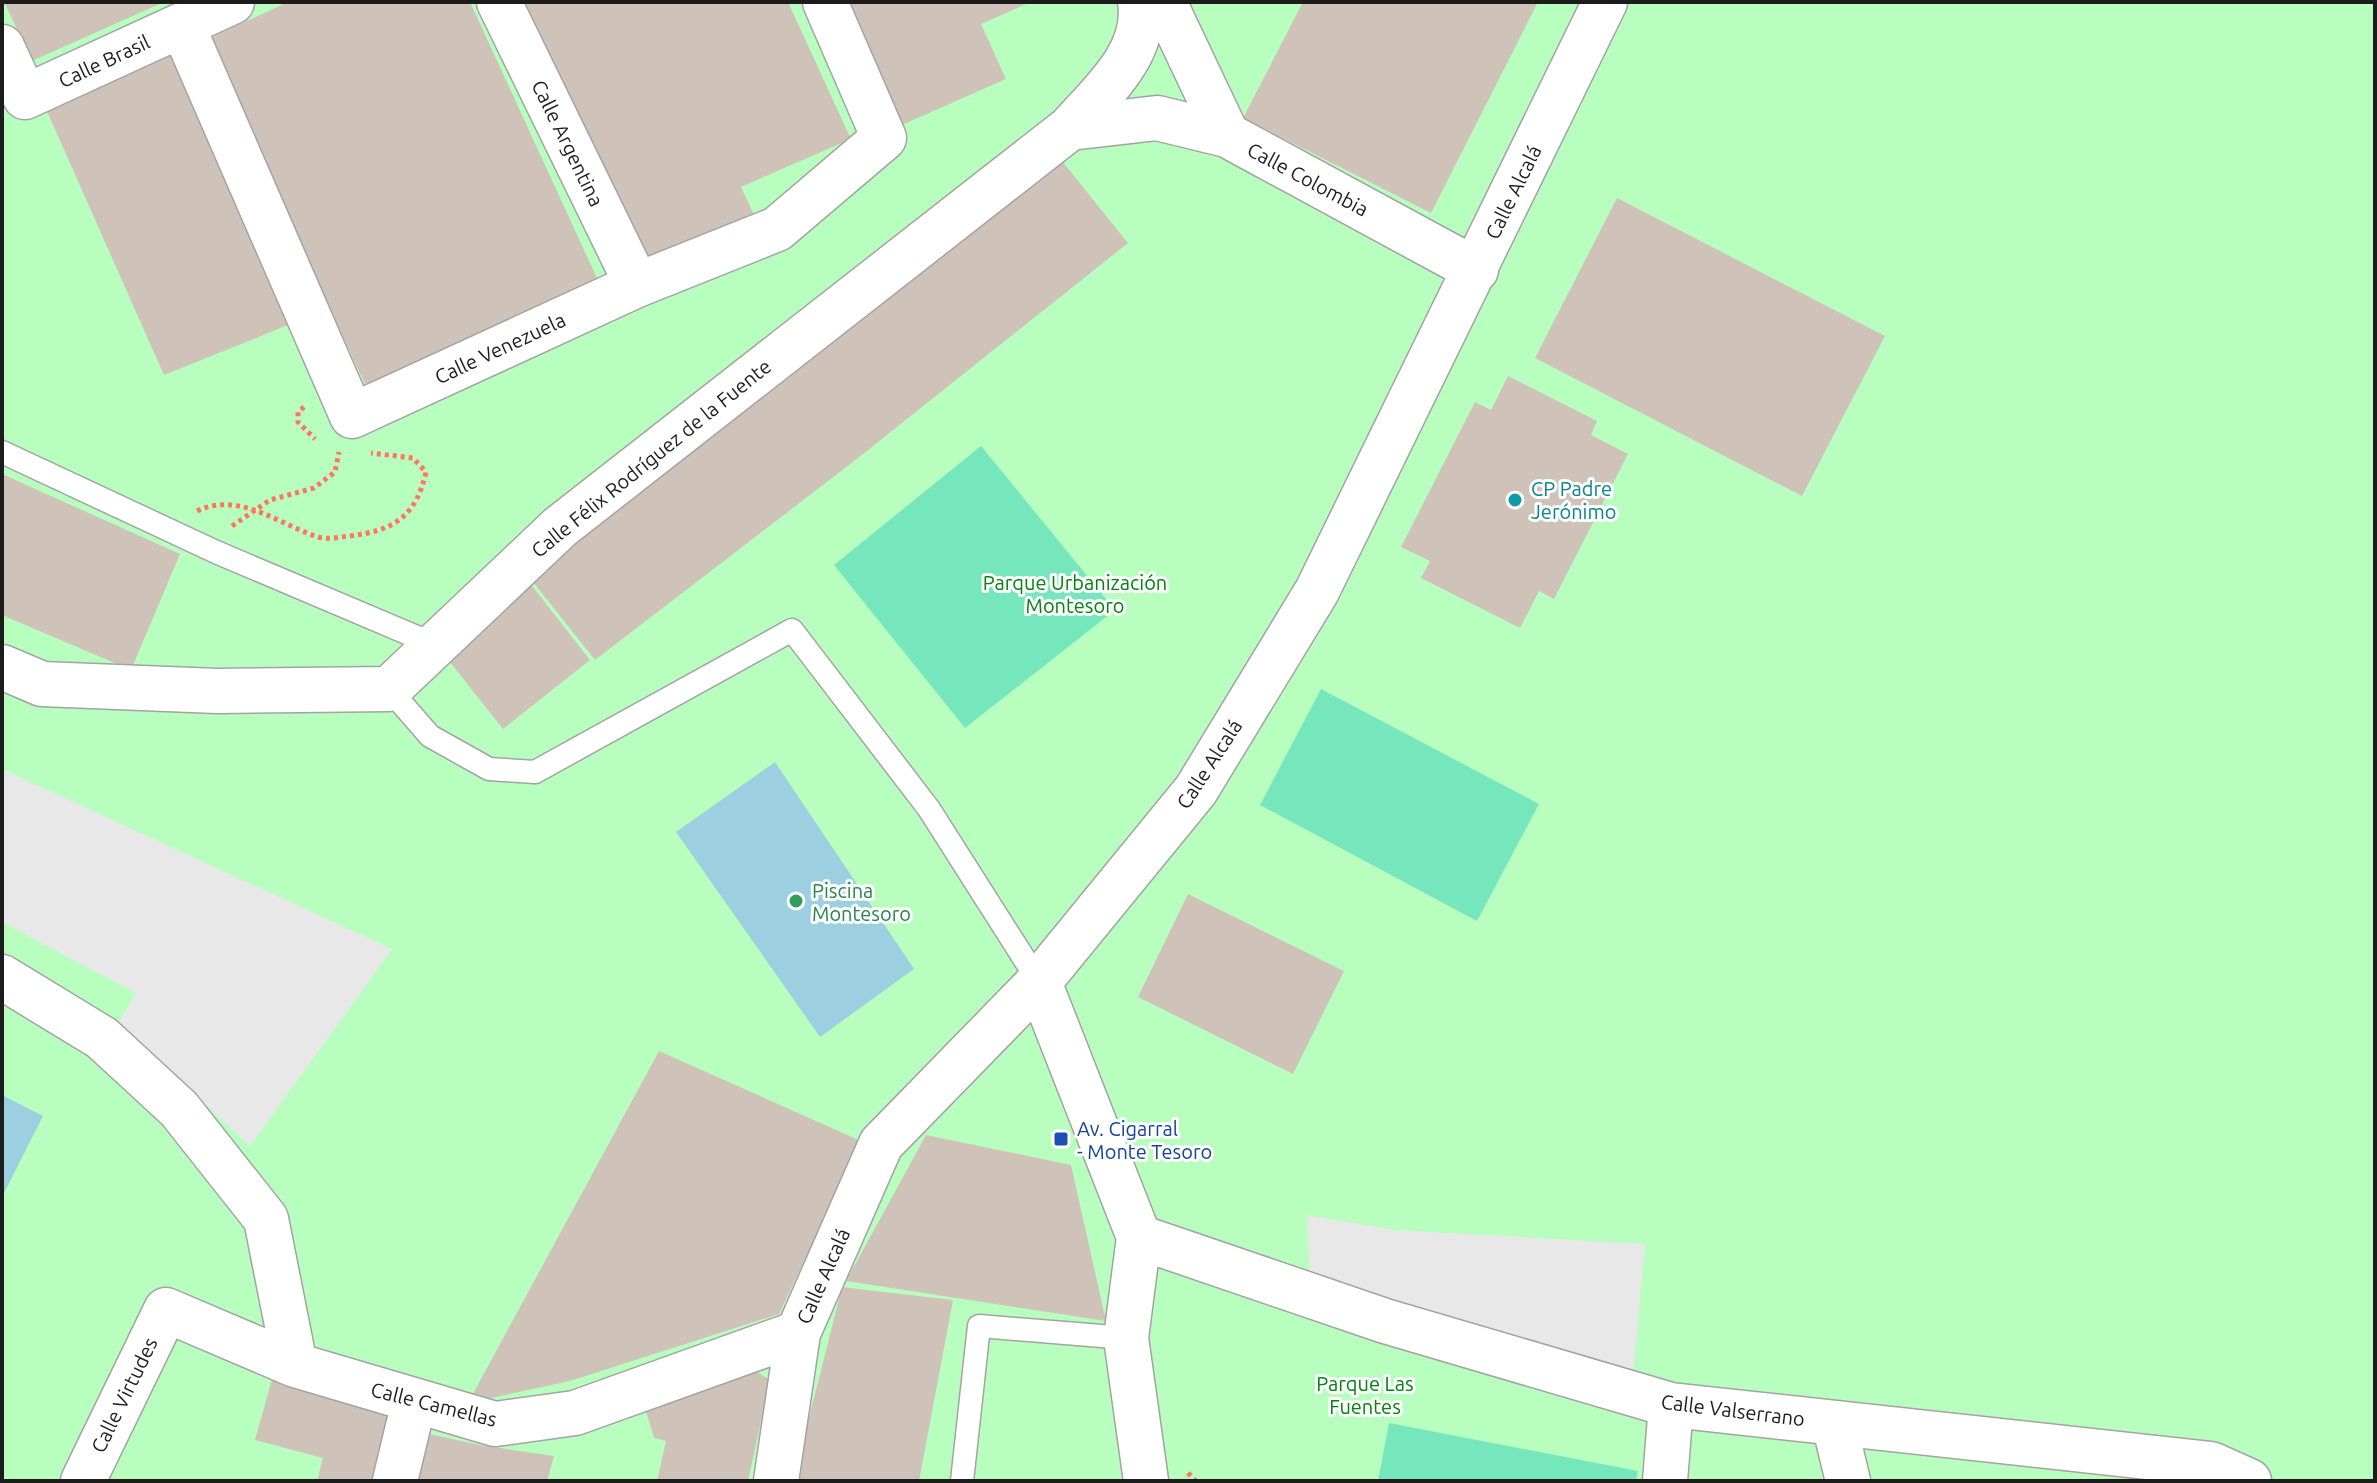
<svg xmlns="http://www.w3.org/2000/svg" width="2377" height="1483" font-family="Ubuntu,sans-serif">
<rect width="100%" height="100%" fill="#efeae0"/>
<path fill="#b8febf" d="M2,2H2375V1481H2Z"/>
<path fill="#76e6bd" d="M981,446L1115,610L965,728L834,565Z
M1321,689L1539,804L1477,921L1260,805Z
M1389,1423L1638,1471L1636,1481H1378Z"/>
<path fill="#e8e8e8" d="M2,769L392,949L250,1146L118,1023L136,993L2,922Z
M1307,1215L1395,1230L1645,1244L1633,1375L1310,1282Z"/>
<path fill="#9cd0e1" d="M775,762L914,969L820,1037L676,832Z
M2,1095L43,1116L2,1197Z"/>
<path fill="#cfc3b9" d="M4,2H164L32,61Z
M288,2H470L602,289L370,395L206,40Z
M516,2H788L851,139L741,187L757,221L641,274Z
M839,2H1031L981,24L1006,79L895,128Z
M1303,2H1538L1431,213L1243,118Z
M170,54L288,325L164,375L46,109Z
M1062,161L1128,243L858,458L595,660L529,577L706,442Z
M1617,198L1885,336L1802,496L1535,358Z
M1508,376L1597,421L1591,435L1628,454L1554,599L1539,591L1520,628L1421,578L1430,561L1401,547L1475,402L1491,410Z
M2,474L180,554L131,670L2,615Z
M529,582L590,660L503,729L442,652Z
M1188,894L1344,971L1293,1074L1138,997Z
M659,1051L861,1141L779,1314L570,1381L468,1403Z
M926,1135L1071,1165L1106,1321L846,1281Z
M842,1287L953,1300L919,1481H793Z
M754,1370L770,1380L748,1481H657L666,1441L654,1438L645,1408Z
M274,1372L408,1408L388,1481H317L323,1458L255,1440Z
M420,1432L480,1445L554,1456L547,1481H407Z"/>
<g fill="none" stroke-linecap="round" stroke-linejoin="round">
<g stroke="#a3a3a3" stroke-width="25">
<path id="service" d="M2,452L216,552L433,644
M389,689L430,736L489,769L535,772L792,630L929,809L1039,982
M962,1481L979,1326L1126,1338"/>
</g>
<g stroke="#a3a3a3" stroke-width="47">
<path id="minor" d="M499,2L637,285
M1164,2L1227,135L1476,270
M182,25L352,416L637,285L777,229L884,138L825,2
M2,47L25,97L232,2
M1070,128C1101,93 1148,53 1140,2
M2,667L42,684L217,691L389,689L560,527L1070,128L1157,118L1227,135
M2,977L102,1038L179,1109L266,1219L295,1365
M1039,982L1139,1237L1126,1338L1146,1481
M1139,1237L1385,1321L1671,1405L2211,1464L2249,1481
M1834,1423L1848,1481
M83,1481L166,1310L295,1365L495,1424L575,1413L798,1333
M395,1481L414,1402
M776,1481L798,1333L881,1144L1039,982L1196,790L1317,591L1605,2
M1665,1481L1671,1405"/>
</g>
<path stroke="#ff7561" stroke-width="5" stroke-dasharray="4 4" stroke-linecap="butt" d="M304,407L298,412V422L315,439
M197,511C239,491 278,524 318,537C328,540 339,537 349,536C393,531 416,517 426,472L413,458L371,453
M232,526L270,500L314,488L335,472L339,452
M1188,1473L1196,1481"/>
<use href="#service" stroke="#fff" stroke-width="22"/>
<use href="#minor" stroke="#fff" stroke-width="44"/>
</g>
<circle fill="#0f9aa8" stroke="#fff" stroke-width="3" cx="1515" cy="500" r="8"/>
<circle fill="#2e9e5b" stroke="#fff" stroke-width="3" cx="796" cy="901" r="8"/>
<rect fill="#1a4fb4" stroke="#fff" stroke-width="3" x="1053" y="1131" width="16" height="16" rx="4"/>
<g text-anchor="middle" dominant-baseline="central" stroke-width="6" stroke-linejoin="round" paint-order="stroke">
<g font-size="20" fill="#1c1c1c" stroke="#fff">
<text transform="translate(104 61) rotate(-25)">Calle Brasil</text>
<text transform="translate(568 143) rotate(64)">Calle Argentina</text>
<text transform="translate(1308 179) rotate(28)">Calle Colombia</text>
<text transform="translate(1513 192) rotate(-64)">Calle Alcalá</text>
<text transform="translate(500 348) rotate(-25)">Calle Venezuela</text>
<text transform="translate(651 458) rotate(-39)">Calle Félix Rodríguez de la Fuente</text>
<text transform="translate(1209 764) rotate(-57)">Calle Alcalá</text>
<text transform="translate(823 1276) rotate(-66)">Calle Alcalá</text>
<text transform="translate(124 1395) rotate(-64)">Calle Virtudes</text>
<text transform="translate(434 1404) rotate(14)">Calle Camellas</text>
<text transform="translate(1733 1410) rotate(7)">Calle Valserrano</text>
</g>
<g font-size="20" fill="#0d838f" stroke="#fff" text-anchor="start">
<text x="1531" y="488">CP Padre<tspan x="1531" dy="23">Jerónimo</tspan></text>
</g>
<g font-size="20" fill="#01830f" stroke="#fff">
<text x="1075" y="582">Parque Urbanización<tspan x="1075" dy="23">Montesoro</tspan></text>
<text x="1365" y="1383">Parque Las<tspan x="1365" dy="23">Fuentes</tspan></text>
</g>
<g font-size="20" fill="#27864d" stroke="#fff" text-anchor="start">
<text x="812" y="890">Piscina<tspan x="812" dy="23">Montesoro</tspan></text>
</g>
<g font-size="20" fill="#164399" stroke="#fff" text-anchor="start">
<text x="1077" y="1128">Av. Cigarral<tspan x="1077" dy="23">- Monte Tesoro</tspan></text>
</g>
</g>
<rect width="2377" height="1483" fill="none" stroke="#1c1c1c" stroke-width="8"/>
</svg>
